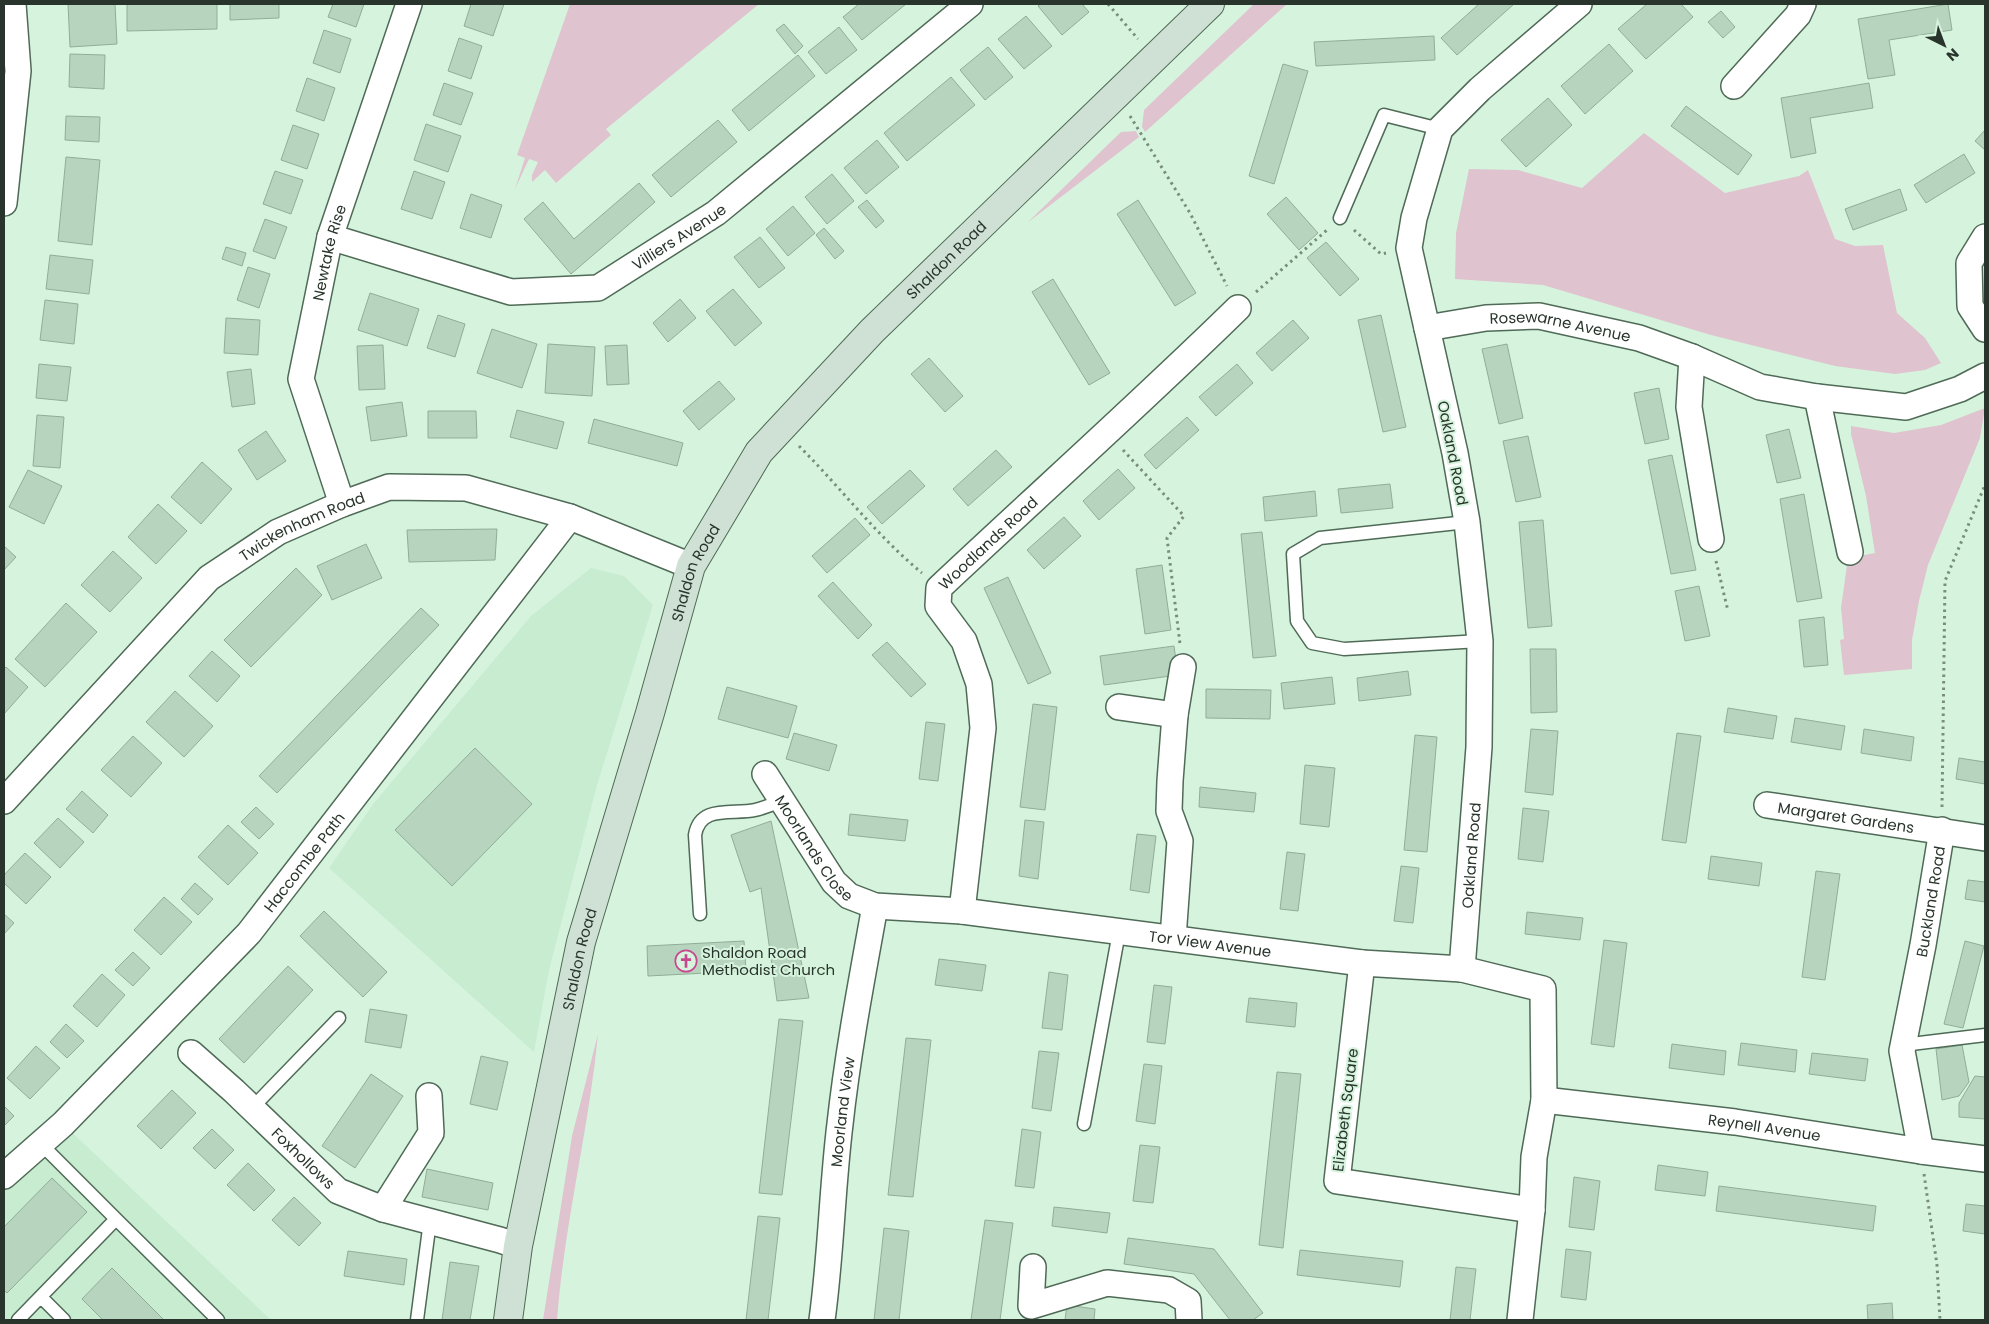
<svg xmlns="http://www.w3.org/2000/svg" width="1989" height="1324" font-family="Poppins,sans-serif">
<rect width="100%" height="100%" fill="#d6f4dd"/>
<path fill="#c7ecd0" d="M591,568L624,576L653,605L597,785L549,970L534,1052L329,868L374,803L531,616Z
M63,1124L271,1320H4V1176Z"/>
<path fill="#dfc3cf" d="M570,4H759L606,129L611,135L556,183L545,170L532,182V175L538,162L529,159L515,189L525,158L517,155Z
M1254,4H1287L1145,132L1142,127L1144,110Z
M1136,131L1139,137L1027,223L1121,132Z
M1644,133L1725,193L1799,176L1808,170L1835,239L1855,246L1883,245L1897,313L1925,338L1941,363L1925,370L1895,374L1835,366L1711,335L1543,285L1455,279L1456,233L1469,169L1518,170L1582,188Z
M1985,408L1980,438L1928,565L1919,601L1912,640V669L1844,675L1840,640L1844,639L1841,608L1848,558L1875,553L1866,496L1851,434V426L1894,433L1941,425Z
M598,1034C589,1130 564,1224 557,1320H543L572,1136Z"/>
<path fill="#b7d5be" stroke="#91ad98" d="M68,4H115L117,44L70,47Z
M127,4H217V29L127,31Z
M230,4H279V18L230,20Z
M333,4H364L356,27L328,17Z
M471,4H504L493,36L464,26Z
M859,4H906L862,40L843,17Z
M1041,4H1082L1089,12L1062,35L1038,6Z
M1479,4H1514L1457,55L1441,38Z
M1647,4H1681L1693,17L1646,59L1618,29Z
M1948,4L1952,30L1889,40L1895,75L1868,79L1858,19Z
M1721,11L1735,27L1723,38L1708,22Z
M1026,16L1052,46L1024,69L998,39Z
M784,24L803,46L795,54L776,30Z
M839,27L857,50L826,74L808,52Z
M324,30L351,39L340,73L313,63Z
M1434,36L1435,60L1316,66L1314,42Z
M459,38L482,46L471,79L448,71Z
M1609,44L1633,71L1585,114L1561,86Z
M988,47L1013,77L985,100L960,70Z
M70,54L105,55L104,89L69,87Z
M798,55L815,76L749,131L732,110Z
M1283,64L1308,71L1274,184L1249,176Z
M951,77L975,105L907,161L884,133Z
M307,78L335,88L324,121L296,111Z
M444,83L473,93L461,125L433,115Z
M1869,83L1873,108L1810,118L1816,153L1791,158L1781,98Z
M1548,98L1572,125L1526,167L1501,140Z
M1686,106L1752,155L1738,175L1671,126Z
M66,116L100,117L99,142L65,140Z
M718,120L737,142L671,197L652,175Z
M426,124L461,136L448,172L414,160Z
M293,125L319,134L307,169L281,160Z
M1985,130V150L1975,141Z
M877,140L899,167L866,194L844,168Z
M1964,154L1975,173L1926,203L1914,185Z
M66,157L100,160L92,245L58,241Z
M275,171L303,180L291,214L263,204Z
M414,171L445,182L432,219L401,209Z
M832,174L854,201L827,224L805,197Z
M639,183L655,202L571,274L524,219L543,202L574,239Z
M1900,189L1907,210L1853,230L1845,209Z
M471,194L502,205L491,238L460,228Z
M1286,197L1318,233L1299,250L1267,214Z
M867,200L884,221L876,228L858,207Z
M1138,200L1196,293L1175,306L1117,214Z
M793,206L815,233L788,256L766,229Z
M265,219L287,227L275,259L253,251Z
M824,228L844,251L835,259L816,235Z
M760,237L785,268L759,288L734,257Z
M1326,242L1359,279L1340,296L1307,258Z
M226,247L246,253L242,266L222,259Z
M50,255L93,260L89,294L46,289Z
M248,267L270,274L259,308L237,300Z
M1053,279L1110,373L1089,385L1032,292Z
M733,289L762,323L735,346L706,311Z
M370,293L419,309L407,346L358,330Z
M680,299L696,318L668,342L653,323Z
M45,300L78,304L74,344L40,340Z
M438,315L465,324L455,357L427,348Z
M1381,315L1406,427L1383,432L1358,320Z
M226,318L260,320L258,355L224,353Z
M1293,320L1309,338L1272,371L1256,353Z
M492,329L537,344L522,388L477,373Z
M548,344L595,347L592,396L545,393Z
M1507,344L1523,418L1499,424L1482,349Z
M383,345L385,389L359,390L357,346Z
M627,345L629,384L607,385L605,346Z
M929,358L963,396L945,412L911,374Z
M39,364L71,367L67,401L36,398Z
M1237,364L1253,383L1216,416L1199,397Z
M251,369L255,404L232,407L227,372Z
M719,381L735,399L699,430L683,411Z
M1659,388L1669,439L1645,444L1634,393Z
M402,402L407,436L371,441L366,407Z
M517,410L564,422L557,449L510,437Z
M428,411H476L477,438H428Z
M37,415L64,417L60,468L33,466Z
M1187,417L1199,430L1156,469L1144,455Z
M594,419L683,443L677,466L588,443Z
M1789,429L1801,478L1777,483L1766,435Z
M266,431L286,461L257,480L238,450Z
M1528,436L1541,497L1516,502L1503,441Z
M996,450L1012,467L968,506L953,489Z
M1672,455L1696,570L1671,574L1648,460Z
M202,462L232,489L201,524L171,497Z
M1118,469L1135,488L1099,520L1083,501Z
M28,470L62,486L44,524L9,507Z
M910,470L925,486L882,524L867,507Z
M1390,484L1393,508L1341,513L1338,489Z
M1315,491L1317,516L1265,521L1263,497Z
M1804,494L1822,598L1797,602L1780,499Z
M158,504L187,531L156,564L128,537Z
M1064,517L1081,536L1044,569L1027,550Z
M855,518L870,535L827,573L812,556Z
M1543,520L1552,626L1528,628L1519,522Z
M497,529L495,560L409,562L407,530Z
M1262,532L1276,656L1253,658L1241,534Z
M366,544L382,578L332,600L317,566Z
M4,546L16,557L4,570Z
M113,551L142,578L110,612L81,585Z
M1162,565L1171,630L1145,634L1136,569Z
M296,568L322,595L251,667L224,640Z
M1008,577L1051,673L1028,684L984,588Z
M833,582L872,625L858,639L818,596Z
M1699,586L1710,636L1685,641L1675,591Z
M66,603L97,632L45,687L15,659Z
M421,608L439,625L277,793L259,776Z
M1824,617L1828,665L1804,667L1799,620Z
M887,642L926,684L911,697L872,655Z
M1174,646L1178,675L1104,685L1100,656Z
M1530,649H1556L1557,712L1531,713Z
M212,651L240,676L217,702L189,676Z
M6,667L28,687L4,714V669Z
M1408,671L1411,695L1359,701L1357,678Z
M1332,677L1335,704L1284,709L1281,683Z
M727,687L797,706L788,738L718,719Z
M1206,689L1271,690L1270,719L1206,718Z
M175,691L213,726L184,757L146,722Z
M1033,704L1057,707L1045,810L1020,807Z
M1728,708L1777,716L1773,739L1724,732Z
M1795,718L1845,726L1841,750L1791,742Z
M926,722L945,724L938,781L919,779Z
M1531,729L1558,731L1553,795L1525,792Z
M1864,729L1914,737L1911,761L1861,753Z
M794,733L837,745L829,771L786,759Z
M1677,733L1701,736L1686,843L1662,840Z
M1415,735L1437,737L1427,852L1404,850Z
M133,736L162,763L131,797L101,770Z
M475,748L532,804L452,886L395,830Z
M1959,758L1985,762V784L1956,779Z
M1305,765L1335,768L1329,827L1300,824Z
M1200,787L1256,793L1254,812L1199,807Z
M82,791L108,815L93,833L66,809Z
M256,807L274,824L259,839L241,822Z
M1523,808L1549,811L1543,862L1518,859Z
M850,814L908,820L905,841L848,835Z
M58,818L84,842L60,868L34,843Z
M1025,820L1044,822L1038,879L1019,876Z
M771,821L809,998L777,1001L761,888L750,892L731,835Z
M228,825L258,853L228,885L198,857Z
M1137,834L1156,836L1149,893L1130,890Z
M1287,852L1305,854L1298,911L1280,909Z
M25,853L51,877L26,904L4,883V875Z
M1711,856L1762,863L1759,886L1708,879Z
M1401,866L1419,868L1413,923L1394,921Z
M1816,871L1840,874L1825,980L1802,977Z
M1968,880L1985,882V902L1965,899Z
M195,883L213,899L198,915L181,899Z
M164,897L192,922L161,955L134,930Z
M324,911L387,972L363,997L300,936Z
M1527,912L1583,918L1580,940L1525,934Z
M4,914L14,923L4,934Z
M1604,940L1627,943L1614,1047L1591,1044Z
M744,941L746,971L648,976L647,946Z
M1965,941L1984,946L1963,1028L1944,1024Z
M133,952L150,968L133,986L115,970Z
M939,959L986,965L982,991L935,985Z
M288,966L313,990L244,1063L219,1039Z
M1049,972L1068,975L1062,1030L1042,1028Z
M102,974L125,995L97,1027L73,1006Z
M1154,985L1172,987L1165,1044L1147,1042Z
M1249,998L1297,1003L1295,1027L1246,1022Z
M370,1009L407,1015L401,1048L365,1042Z
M779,1019L803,1021L782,1195L759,1193Z
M66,1024L84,1041L67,1058L50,1042Z
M906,1038L931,1040L913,1197L888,1195Z
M1741,1043L1797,1050L1795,1072L1738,1065Z
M1672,1044L1726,1051L1724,1075L1669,1068Z
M1962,1045L1969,1082L1959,1096L1942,1100L1936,1049Z
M36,1046L60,1068L30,1099L7,1078Z
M1039,1051L1059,1053L1051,1111L1032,1108Z
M1812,1053L1868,1059L1865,1081L1809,1074Z
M481,1056L508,1062L497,1110L470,1104Z
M1144,1064L1162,1066L1155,1124L1136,1121Z
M1277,1072L1301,1074L1283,1248L1259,1245Z
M371,1074L403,1096L355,1168L322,1146Z
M1975,1076L1985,1077V1119L1959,1117V1103Z
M172,1090L196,1113L161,1149L137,1126Z
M4,1106L14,1116L4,1126Z
M212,1129L234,1150L215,1169L193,1148Z
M1022,1129L1041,1132L1034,1188L1015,1186Z
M1140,1145L1160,1147L1153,1203L1133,1201Z
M248,1163L275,1190L254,1211L227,1185Z
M1658,1165L1708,1172L1705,1196L1655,1190Z
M427,1169L493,1183L488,1210L422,1197Z
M1574,1177L1600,1181L1594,1230L1569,1227Z
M52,1178L87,1212L7,1293L4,1290V1227Z
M1719,1186L1876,1206L1873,1231L1716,1211Z
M294,1197L321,1223L299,1246L272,1220Z
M1966,1204L1985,1206V1234L1963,1231Z
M1054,1207L1110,1213L1107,1233L1052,1226Z
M758,1216L780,1218L768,1320H746Z
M985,1220L1013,1223L1000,1320H971Z
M884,1228L909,1231L899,1320H874Z
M1128,1238L1214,1249L1263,1313L1253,1320H1230L1194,1274L1124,1264Z
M1566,1249L1591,1252L1586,1300L1561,1297Z
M1300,1250L1403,1261L1400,1287L1297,1275Z
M348,1251L407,1259L404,1285L344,1276Z
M450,1262L479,1266L470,1320H442Z
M1456,1267L1476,1269L1470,1320H1450Z
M112,1268L164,1320H103L82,1299Z
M1892,1303L1893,1320H1868L1867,1305Z
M1067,1305L1095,1309L1094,1320H1065Z"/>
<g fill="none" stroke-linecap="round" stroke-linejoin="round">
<g stroke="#4f6a56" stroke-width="15">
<path id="lane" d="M1340,218L1384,115L1440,129
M1467,522L1320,538L1293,554L1297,621L1312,643L1344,649L1480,641
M700,914L695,835C700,804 733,815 755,810C764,808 773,804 782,801
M1903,1045L1985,1035
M252,1108L339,1018
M1084,1124L1119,932
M41,1144L116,1219
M41,1297L64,1320
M18,1320L116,1219L218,1320
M417,1320L430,1221"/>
</g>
<g stroke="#4f6a56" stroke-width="28">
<g id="street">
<path d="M1734,86L1798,15L1803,4"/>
<path d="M4,203L18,71L13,4"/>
<path id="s1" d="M330,237L511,292L598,288L716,213L970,4"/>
<path d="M1985,237L1969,263L1970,306L1985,329"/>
<path id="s2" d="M1427,328L1486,318L1539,316L1639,338L1692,357L1760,387L1817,397L1906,407L1960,389L1985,376"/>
<path d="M1692,357L1689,407L1711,539"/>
<path d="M1817,397L1850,552"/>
<path id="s3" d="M342,504L301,379L330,237L409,4"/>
<path d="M1119,707L1175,715"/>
<path id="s4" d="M765,774L834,882L849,896L875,906L962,911L1362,963L1462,969L1543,989L1544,1100L1534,1157L1532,1210L1520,1320"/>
<path id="s5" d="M4,801L209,578L278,532L342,504L389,487L466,488L570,517L691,566"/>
<path id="s6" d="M1767,805L1985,838"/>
<path id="s7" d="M962,911L983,728L979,684L964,641L938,606L939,588C1039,494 1141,403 1238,308"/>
<path d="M1173,938L1180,841L1169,811L1170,781L1175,715L1183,667"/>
<path d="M1362,963L1337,1181L1532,1210"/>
<path id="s8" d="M1462,969L1479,747L1480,641L1467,522L1455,453L1409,248L1414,218L1440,129L1480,89L1579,4"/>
<path id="s9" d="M191,1053L234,1091L338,1191L383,1209L500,1240L518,1246"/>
<path id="s10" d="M1544,1100L1735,1122L1921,1151L1985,1159"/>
<path id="s11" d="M1921,1151L1902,1051L1923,945L1942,830"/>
<path id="s12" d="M4,1176L63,1124L249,933L570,517"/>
<path d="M383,1209L431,1133L429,1096"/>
<path d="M1033,1267L1031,1306L1107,1283L1169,1290L1188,1301L1189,1320"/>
<path id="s13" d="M822,1320C831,1255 832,1189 840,1124C848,1051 862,978 875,906"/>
</g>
</g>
<g stroke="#4f6a56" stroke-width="30">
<g id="secondary">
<path id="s14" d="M508,1320L518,1246L581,942L650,713L691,566L759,452L872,331L1210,4"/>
</g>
</g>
<path stroke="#798d7e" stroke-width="3" stroke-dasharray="2.5 4" stroke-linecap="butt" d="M1108,4L1138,39
M1130,116L1190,213L1227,286
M1354,230L1381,254L1386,253
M1256,292L1327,230
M799,446C841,488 876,535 922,573
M1123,450L1184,516L1167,538L1180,644
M1716,561L1728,611
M1942,807L1945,581L1985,485
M1924,1174L1937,1265L1940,1320"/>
<use href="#lane" stroke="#fff" stroke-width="12"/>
<use href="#street" stroke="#fff" stroke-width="25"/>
<use href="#secondary" stroke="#cfe1d4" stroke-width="28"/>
</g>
<defs>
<g id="church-ring" transform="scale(1.125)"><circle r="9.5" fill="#d6f4dd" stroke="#c9478f" stroke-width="1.5"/><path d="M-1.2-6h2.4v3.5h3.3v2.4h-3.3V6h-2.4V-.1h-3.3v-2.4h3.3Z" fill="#c9478f"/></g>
</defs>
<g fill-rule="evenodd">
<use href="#church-ring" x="686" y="961"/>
</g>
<g text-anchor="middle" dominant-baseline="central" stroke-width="4" stroke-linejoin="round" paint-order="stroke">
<g font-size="15" fill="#29352c" stroke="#d6f4dd">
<text stroke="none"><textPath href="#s1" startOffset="372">Villiers Avenue</textPath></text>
<text stroke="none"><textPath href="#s3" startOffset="261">Newtake Rise</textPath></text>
<text stroke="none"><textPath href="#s14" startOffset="1178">Shaldon Road</textPath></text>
<text stroke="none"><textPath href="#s2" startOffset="135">Rosewarne Avenue</textPath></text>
<text transform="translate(1453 453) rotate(79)">Oakland Road</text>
<text stroke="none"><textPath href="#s5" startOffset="410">Twickenham Road</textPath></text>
<text stroke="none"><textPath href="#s7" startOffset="402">Woodlands Road</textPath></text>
<text stroke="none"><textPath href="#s14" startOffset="772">Shaldon Road</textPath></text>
<text stroke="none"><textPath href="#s6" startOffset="80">Margaret Gardens</textPath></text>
<text stroke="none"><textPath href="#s4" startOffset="89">Moorlands Close</textPath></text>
<text stroke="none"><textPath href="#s8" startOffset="114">Oakland Road</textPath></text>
<text stroke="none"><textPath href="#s12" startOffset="435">Haccombe Path</textPath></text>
<text stroke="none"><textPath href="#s11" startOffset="254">Buckland Road</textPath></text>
<text stroke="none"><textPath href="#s4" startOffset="514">Tor View Avenue</textPath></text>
<text stroke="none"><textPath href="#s14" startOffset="368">Shaldon Road</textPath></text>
<text transform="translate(1345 1110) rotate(-83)">Elizabeth Square</text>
<text stroke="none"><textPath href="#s13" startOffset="209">Moorland View</textPath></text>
<text stroke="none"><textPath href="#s10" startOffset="222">Reynell Avenue</textPath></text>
<text stroke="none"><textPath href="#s9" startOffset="154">Foxhollows</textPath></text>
</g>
<g font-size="15" fill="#29352c" stroke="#d6f4dd" text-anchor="start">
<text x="702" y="952">Shaldon Road<tspan x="702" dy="17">Methodist Church</tspan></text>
</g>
</g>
<rect width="1989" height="1324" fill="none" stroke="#29352c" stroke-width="10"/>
<g transform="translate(1944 45) rotate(138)" stroke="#d6f4dd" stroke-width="4" paint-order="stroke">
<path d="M0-4L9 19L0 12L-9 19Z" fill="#29352c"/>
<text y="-8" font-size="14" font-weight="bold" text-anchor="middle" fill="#29352c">N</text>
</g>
</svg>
